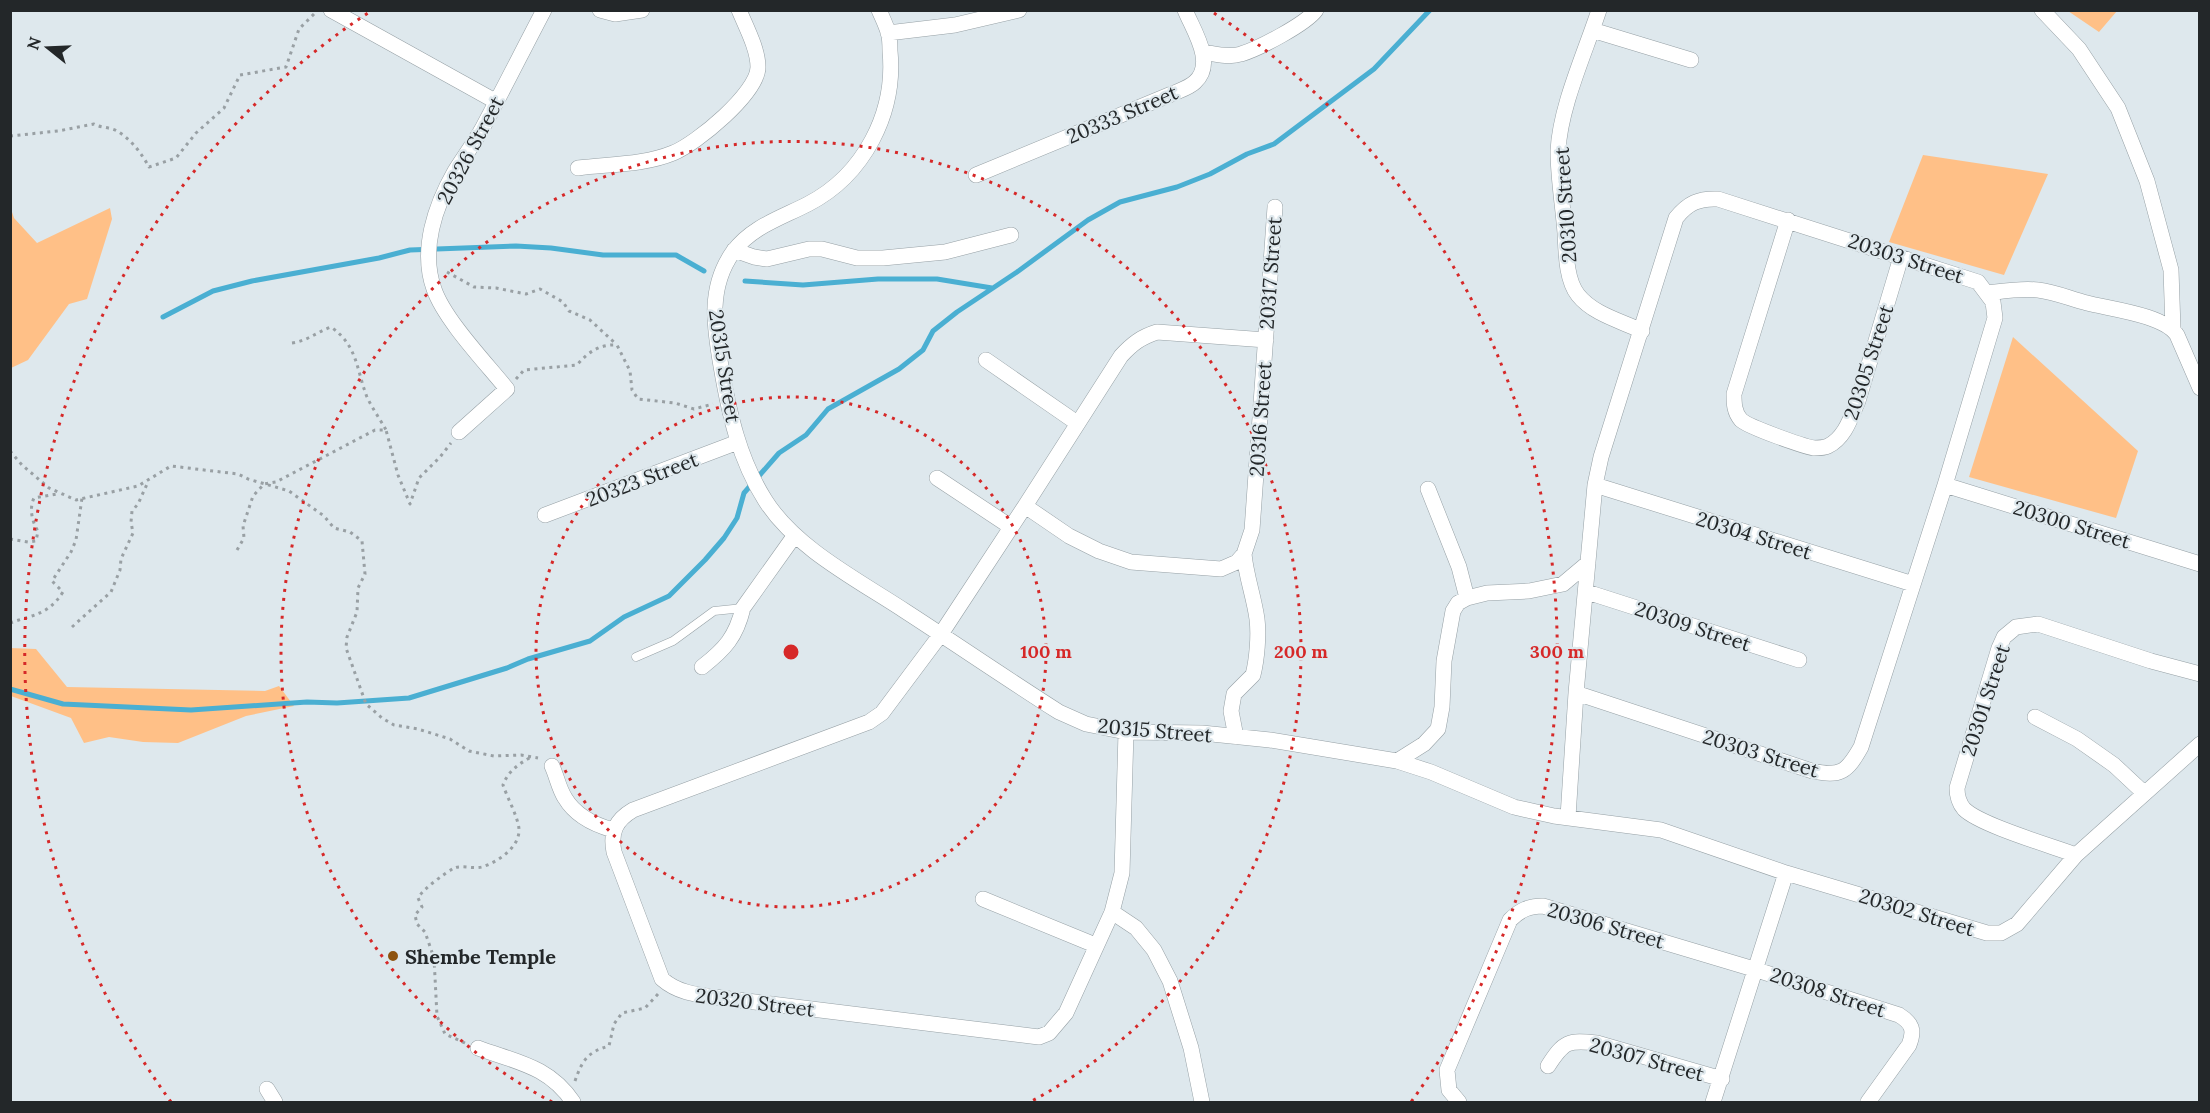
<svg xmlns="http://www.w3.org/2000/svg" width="2210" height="1113" font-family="Lora,serif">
<rect width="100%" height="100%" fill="#dee8ed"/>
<path fill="#ffc087" d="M2068,11H2117L2099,32Z
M1923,155L2048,174L2004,275L1889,242Z
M10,206L14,218L37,243L110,208L112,219L87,299L69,304L28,360L11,368Z
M2013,337L2138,451L2116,518L1969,477Z
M10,648L36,649L67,687L265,691L279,686L294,706L246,716L178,743L143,742L109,737L84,743L71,718L11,696Z"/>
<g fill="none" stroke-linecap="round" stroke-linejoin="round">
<path stroke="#4aafd2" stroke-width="5" d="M745,281L803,285L878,279H937L992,288
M163,317L213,291L252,281L379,258L410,250L516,246L551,248L603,255H676L704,271
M10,689L63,704L191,710L307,702L337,703L409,698L507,668L528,659L590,641L624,617L669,596L705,560L724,538L737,518L744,493L779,453L806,435L828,409L899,369L923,350L933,331L957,312L1017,272L1088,220L1120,202L1177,187L1210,174L1247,154L1274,144L1374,69L1430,10"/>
<g stroke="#96a0a5" stroke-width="9">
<path id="lane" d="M636,657L673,641L714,611L743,608"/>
</g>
<g stroke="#96a0a5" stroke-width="16">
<path id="street" d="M331,10L495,101
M600,10L615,14L642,10
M879,10C882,17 886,25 888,32C890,38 890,45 890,51C896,113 864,175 808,204C781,218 751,227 733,252C708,287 714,326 721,366C729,413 739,459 765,500C795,548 858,580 905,611C956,644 1007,679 1059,712L1086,724L1126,732L1202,733L1270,740L1397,761L1431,772L1514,807L1554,816L1661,830L1786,873L1987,933H2001L2017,924L2076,855L2200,744
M1599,10C1585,53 1560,107 1558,151C1558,178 1563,206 1565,233C1566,252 1566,280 1578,295C1593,314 1621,321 1642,331
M2042,10L2079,49L2118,108L2147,181L2171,270L2173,329
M1592,30L1691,60
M888,33L955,25L1019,10
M1203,52C1215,54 1229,58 1241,54C1258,49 1306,24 1316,10
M578,168C609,164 644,165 673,153C696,144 758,93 758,67C758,49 746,27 739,10
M976,175L1174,93C1181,90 1190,87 1195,82C1216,63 1193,30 1185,10
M1788,220L1734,394C1734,403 1734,412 1741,420C1749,427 1802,446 1814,448C1819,448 1824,448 1828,446C1845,438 1851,417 1858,401L1901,257
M734,250L754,257L767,259L809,249H822L857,258H883L945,252L1011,235
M1987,293C2004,291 2021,288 2038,290C2055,292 2071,299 2087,303C2110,309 2164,315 2177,335L2200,388
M986,360L1077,423
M459,432L507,389C486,363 444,319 434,289C420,250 435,206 455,171C464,157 474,143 482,129C503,90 523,50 544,10
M937,478L1011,527
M1595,485L1913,584
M1945,485L2200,564
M1428,489L1459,567L1467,598
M1025,506L1121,356C1132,344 1141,337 1157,332L1266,340
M545,515L738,442
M1587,592L1799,660
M702,667C725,649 736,637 743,608L795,535
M2035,717L2077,739L2114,765L2144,793
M1126,732L1122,873L1112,912L1066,1013L1049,1033L1039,1037L722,998C700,995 679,994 662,979L614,852C610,832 616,820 633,810L869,722L882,713L941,634L1025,506L1069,536L1099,551L1131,562L1221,569L1237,562L1244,554L1252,530L1275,207
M1236,737L1231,711L1234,694L1253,675C1257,659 1259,635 1257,619C1254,597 1246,576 1244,554
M1397,761L1424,744L1438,729L1442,707L1444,661L1453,611L1458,603L1467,598L1487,593L1529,591L1563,584L1588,563
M552,766C557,777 559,789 565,798C575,815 595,825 613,830
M1568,817L1576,693L1812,771C1841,777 1847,772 1861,747L1945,485L1995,318L1993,302L1978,282L1718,199C1699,198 1688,203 1676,218L1601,457L1595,485L1576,693
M2076,855C2052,846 1980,825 1964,809C1959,803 1957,797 1957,788L1999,648L2004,637L2016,627L2038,624L2151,661L2200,674
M983,899L1095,945
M1112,912L1136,928L1154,950L1170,981L1191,1048L1202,1102
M478,1048C516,1062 549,1066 573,1102
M1548,1066C1564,1041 1568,1040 1597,1043L1722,1079
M267,1089L275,1102
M1459,1102L1449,1090L1447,1070L1510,920C1520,910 1529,906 1543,906L1757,970L1899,1015C1912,1023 1915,1030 1909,1045L1868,1102
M1713,1102L1786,873"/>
</g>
<path stroke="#99a0a4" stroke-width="3" stroke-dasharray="3 4.5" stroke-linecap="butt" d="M10,136L58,131L94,124C101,128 110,127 117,131C131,139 142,154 149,167L176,158L196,133L224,108L240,75L286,67L299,29L316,12
M447,272L474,287L496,288L526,294L540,289L563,302L569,311L590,320L616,344
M292,343C307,341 317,332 331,327C358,346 356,369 367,397C372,408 380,419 386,430
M516,379L524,370L577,365C588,352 600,344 617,345L630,371L632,390L638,399L675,403L694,409L713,404
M10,451L22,465L49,488L76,500L138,486L171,466L238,474L248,479L289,491L324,516L334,528L350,532L362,541L365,574L358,588L357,612L347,637L346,648L366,704L382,718L394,725L418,729L450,739L469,751L494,756L521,755L538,758
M10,539L28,542L36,541L38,531C32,522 29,508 34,498L57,494
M237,550L244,538L243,526L253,496L264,484L276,482L375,430H386L398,475L410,504L419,478L440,457L451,443
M10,623C35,614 48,615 63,592L52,581L71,552L76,540L82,498
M72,627L111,592L120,570L121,559L133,533L131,522L132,511L138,504L148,482
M465,1043L445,1034L437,1016L434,958L425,932L417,924L415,915L422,907L418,898C424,888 444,874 454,868C462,865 473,869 482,867C498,862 520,847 519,829C518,817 507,797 503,785C508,771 519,764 531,757
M575,1081C582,1061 587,1052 609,1046L614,1024L622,1013L645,1008L658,994"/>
<use href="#lane" stroke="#fff" stroke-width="8"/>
<use href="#street" stroke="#fff" stroke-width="15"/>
</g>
<g fill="none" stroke="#d62828" stroke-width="3" stroke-dasharray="3 6">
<circle cx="791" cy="652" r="255"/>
<path d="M552 1102A510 510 0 1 1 1030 1102"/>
<path d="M171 1102A766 766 0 0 1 368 13M1214 13A766 766 0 0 1 1411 1102"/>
</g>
<circle fill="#8e530f" stroke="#dee8ed" stroke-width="2" cx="393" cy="956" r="6"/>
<g text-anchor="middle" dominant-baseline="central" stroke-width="4.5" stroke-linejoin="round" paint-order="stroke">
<g font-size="20" fill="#232729" stroke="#dee8ed">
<text transform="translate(1122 114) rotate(-23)">20333 Street</text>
<text transform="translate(470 150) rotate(-62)">20326 Street</text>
<text transform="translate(1565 205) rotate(-94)">20310 Street</text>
<text transform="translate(1906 258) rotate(18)">20303 Street</text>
<text transform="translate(1270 273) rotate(-86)">20317 Street</text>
<text transform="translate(1868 362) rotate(-72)">20305 Street</text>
<text transform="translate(725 366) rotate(81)">20315 Street</text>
<text transform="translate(1260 419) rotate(-86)">20316 Street</text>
<text transform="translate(642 479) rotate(-21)">20323 Street</text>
<text transform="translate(2072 524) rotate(17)">20300 Street</text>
<text transform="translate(1754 535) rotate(17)">20304 Street</text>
<text transform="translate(1693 626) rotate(18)">20309 Street</text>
<text transform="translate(1985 700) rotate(-72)">20301 Street</text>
<text transform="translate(1155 730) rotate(5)">20315 Street</text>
<text transform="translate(1761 753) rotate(17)">20303 Street</text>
<text transform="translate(1917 912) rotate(17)">20302 Street</text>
<text transform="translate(1606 925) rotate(16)">20306 Street</text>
<text transform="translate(1828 992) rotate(18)">20308 Street</text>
<text transform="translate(755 1002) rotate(7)">20320 Street</text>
<text transform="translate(1647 1059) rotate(15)">20307 Street</text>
</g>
<g font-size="20" font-weight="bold" fill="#232729" stroke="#dee8ed" text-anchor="start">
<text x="405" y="956">Shembe Temple</text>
</g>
</g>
<circle cx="791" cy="652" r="9" fill="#d62828" stroke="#dee8ed" stroke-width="3"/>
<g font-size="18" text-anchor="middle" font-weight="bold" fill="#d62828" stroke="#dee8ed" stroke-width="4.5" stroke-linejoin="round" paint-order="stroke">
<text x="1046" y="658">100 m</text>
<text x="1301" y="658">200 m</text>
<text x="1557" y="658">300 m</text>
</g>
<rect width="2210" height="1113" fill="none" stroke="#232729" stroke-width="24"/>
<g transform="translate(48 48) rotate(288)" stroke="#dee8ed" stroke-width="4.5" paint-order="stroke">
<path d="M0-4.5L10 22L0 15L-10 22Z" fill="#232729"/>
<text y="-9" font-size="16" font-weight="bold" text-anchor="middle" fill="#232729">N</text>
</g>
</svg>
